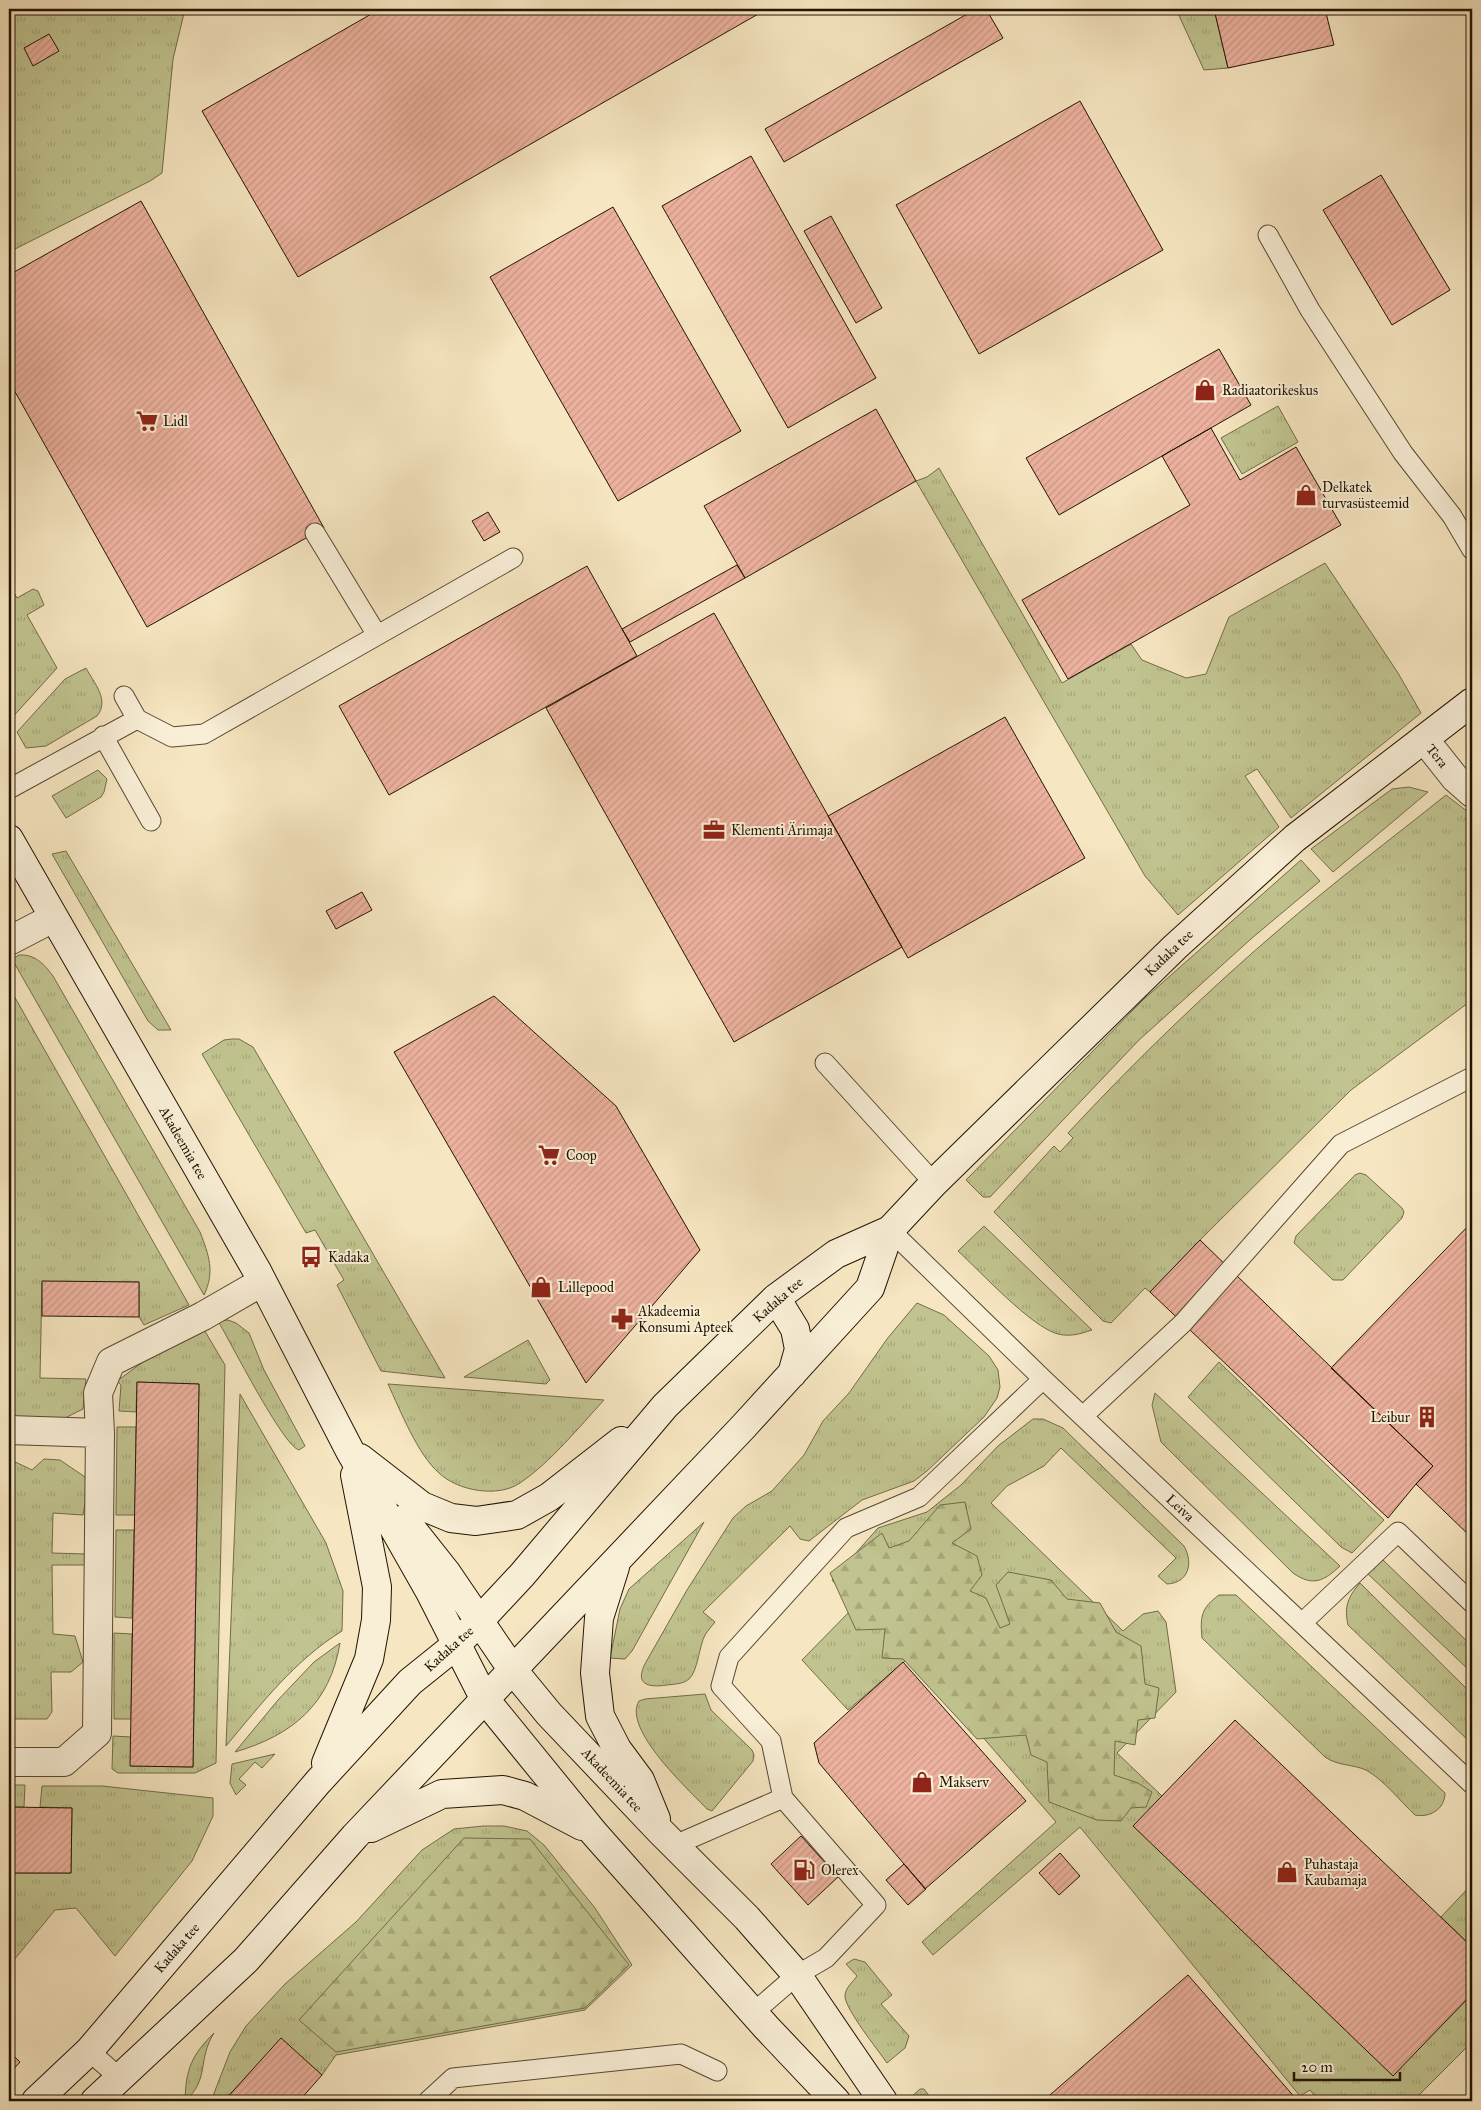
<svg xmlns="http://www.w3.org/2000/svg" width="1481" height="2110" font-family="'IM FELL Great Primer',serif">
<defs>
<pattern id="grass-tufts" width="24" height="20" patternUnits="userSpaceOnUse" patternTransform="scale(1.25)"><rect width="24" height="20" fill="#c1c490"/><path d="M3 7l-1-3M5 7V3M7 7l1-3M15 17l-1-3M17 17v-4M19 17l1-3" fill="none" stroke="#a6a87b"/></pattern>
<pattern id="forest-firs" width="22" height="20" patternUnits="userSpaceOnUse" patternTransform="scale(1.25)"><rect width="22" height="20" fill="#c1c490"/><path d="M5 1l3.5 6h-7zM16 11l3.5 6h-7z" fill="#a6a87b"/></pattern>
<pattern id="building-hatch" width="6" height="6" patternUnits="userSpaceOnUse" patternTransform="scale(1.25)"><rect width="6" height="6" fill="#edb29f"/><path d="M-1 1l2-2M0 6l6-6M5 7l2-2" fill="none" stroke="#cb9887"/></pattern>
</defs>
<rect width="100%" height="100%" fill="#f6e6c1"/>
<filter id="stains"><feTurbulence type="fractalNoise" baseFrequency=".004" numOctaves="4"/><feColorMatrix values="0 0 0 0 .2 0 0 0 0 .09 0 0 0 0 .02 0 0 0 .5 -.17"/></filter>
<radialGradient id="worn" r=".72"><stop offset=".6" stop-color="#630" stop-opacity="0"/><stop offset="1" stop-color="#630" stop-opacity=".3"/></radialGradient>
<path fill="url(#grass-tufts)" stroke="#726c49" d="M9,9H185L173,59L162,173L150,181L9,252Z
M1176,9H1214L1228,68L1204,70Z
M1278,406L1298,442L1242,474L1221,438Z
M939,468L1062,683L1131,644L1142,660L1186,678L1206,674L1229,617L1325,563L1398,673L1421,713L1291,818L1257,769L1245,776L1279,827L1178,915L1145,876L916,481L927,477Z
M9,584L17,598L33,589L38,591L44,605L27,615L57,668L10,720Z
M86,668C94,683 110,700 97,716L46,746L26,748L17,732L65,679Z
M98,770L107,779L104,792L101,797L66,818L52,796Z
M1409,787L1428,792L1333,872L1311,849L1392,789Z
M1446,795L1472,815V1000L1351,1090L1200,1240L1150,1292L1145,1288L1111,1323L1103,1321L994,1212L1054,1146L1060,1152L1073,1138L1068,1133C1135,1061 1206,992 1281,928C1334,882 1391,839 1446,795Z
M66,851L171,1030H158L148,1021L52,854Z
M1301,860L1320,881L1252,938L1138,1041L990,1197H983L966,1180L1144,999Z
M19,955C35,954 44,964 53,976L200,1232C209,1255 215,1272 204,1295L12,959Z
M9,987L189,1305L144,1325L139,1317V1282H42L40,1378L86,1379L83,1409L63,1419L9,1417Z
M232,1039H239L253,1047L445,1378L381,1371L337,1285L344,1280L315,1230L306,1233L202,1054L224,1040Z
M1360,1173L1366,1175L1402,1208L1404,1212L1402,1218L1343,1280H1333L1294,1243L1296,1236L1355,1175Z
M984,1226L1092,1330C1080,1334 1070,1337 1058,1334C1031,1327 980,1271 958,1251Z
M917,1303L944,1315L989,1356L998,1370L1000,1387L997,1398L984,1417L927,1471L914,1481L862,1500L809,1541L800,1539L790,1526L703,1612L715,1622C712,1626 708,1630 705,1635C699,1646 698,1671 689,1679C683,1684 675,1684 667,1685C647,1688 634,1684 646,1662L687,1590L733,1518L746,1506L772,1491L804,1455L823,1421L849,1393L887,1339Z
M228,1320L236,1323L249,1333L264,1370L305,1446L299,1450C283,1446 230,1341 218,1321Z
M203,1328L225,1365L216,1763L195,1773H118L112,1769L113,1736L131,1737V1766L193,1767L199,1384L137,1382L136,1412L119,1411L121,1385L117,1381L154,1354Z
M528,1340L550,1380L546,1384L464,1377Z
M1219,1362L1384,1520L1352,1553L1341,1547L1188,1397Z
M388,1384L604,1400C580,1426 550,1463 520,1483C498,1498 458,1491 439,1473C418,1455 400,1410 388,1384Z
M1155,1393L1340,1566C1324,1581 1313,1587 1293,1573L1161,1442L1152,1405Z
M240,1394L326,1543L343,1591L342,1631C295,1660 261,1704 226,1746Z
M1033,1419H1043L1063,1428L1184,1546C1194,1564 1188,1583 1167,1584L1158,1576L1176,1558L1061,1448L1044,1466L1007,1486L991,1503L1123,1631L1143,1614L1158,1611L1166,1622L1176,1692L1117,1753L1162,1796L1393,2075L1472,1994V2042L1413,2101H1319L1310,2090L1300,2096L1080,1827L933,1955L922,1942L1056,1822L912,1655L848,1710L802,1660L855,1606L832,1580L878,1528L927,1512L961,1485L998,1446Z
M117,1427H136L135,1515H116Z
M9,1459L32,1470L44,1459L60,1460L85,1477L87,1493L83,1515L53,1513L52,1553L86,1554L85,1565H52L53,1634L75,1636L83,1662L71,1672H51L52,1712L47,1719H9Z
M704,1522L632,1651L625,1659L610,1658L620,1609L629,1589Z
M116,1530H134L132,1618L115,1617Z
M1383,1560L1472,1646V1673L1367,1573Z
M1360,1583L1472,1694V1744L1348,1625C1344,1606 1348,1597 1360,1583Z
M1219,1595H1236L1445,1793C1445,1809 1430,1818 1415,1815C1401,1802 1383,1779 1366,1770C1352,1764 1338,1766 1325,1757L1202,1638C1200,1617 1201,1608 1219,1595Z
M114,1633L132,1634L131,1719H114Z
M340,1643C330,1704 293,1735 235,1752L278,1700L314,1662Z
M705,1694L711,1710L752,1750L754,1755L753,1761L712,1811L707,1809C689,1790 622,1729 639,1701L645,1699Z
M275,1754L262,1768L255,1762L239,1779L246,1785L236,1795L230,1783L232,1764Z
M9,1785H25L24,1807H9Z
M42,1786H102L213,1798V1816L192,1861L115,1956L76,1908L55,1910L9,1966V1873H71L72,1808L40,1807Z
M483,1826H504L527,1831L544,1845L595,1908L632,1965L585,2010L336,2055L322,2075L281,2039L224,2101H211L230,2052L246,2026L285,1984L356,1922L422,1850L454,1829Z
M1472,1884V1947L1441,1917Z
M854,1959L865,1962L892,1995L881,2004L909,2036L905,2048L887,2063C878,2050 845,2009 845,1996C845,1988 853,1982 857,1976L846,1964Z
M214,2033C197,2060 210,2079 185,2101C186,2069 191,2056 214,2033Z
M920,2089H924L930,2097L931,2101H914L911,2097Z"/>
<path fill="url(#forest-firs)" stroke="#726c49" d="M965,1502L971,1529L952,1543L977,1556L982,1575L970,1591L986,1598L1000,1628L1010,1624L996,1585L1008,1572L1051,1580L1067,1599L1100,1603L1116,1632L1141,1646L1145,1684L1159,1688L1155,1718L1138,1720L1135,1745L1115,1741L1114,1775L1138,1783L1152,1792L1146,1807L1131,1808L1121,1821L1097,1820L1049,1802L1047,1762L1031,1755L1026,1735L977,1739L903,1659L882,1658L885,1629L856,1630L830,1573L882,1533L889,1548L909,1541L940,1505Z
M464,1838L530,1839L629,1965L585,2008L336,2052L299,2020Z"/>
<path fill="url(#building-hatch)" stroke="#221402" d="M380,9H767L298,277L202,111Z
M976,9H986L1003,38L784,162L765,129Z
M1214,9H1325L1334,45L1228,68Z
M49,34L59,51L33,66L24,48Z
M1080,101L1163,250L979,354L896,205Z
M751,156L876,378L788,428L662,206Z
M1381,175L1450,290L1392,325L1323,210Z
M141,201L324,528L147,627L9,381V275Z
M613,207L741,431L618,501L490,277Z
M831,216L882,308L856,323L804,231Z
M1219,349L1251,405L1059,515L1026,458Z
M876,409L916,481L745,578L704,506Z
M1211,428L1240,480L1296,447L1341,525L1068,679L1022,600L1190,505L1162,456Z
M488,512L500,532L484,541L472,521Z
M737,565L745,578L630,642L622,629Z
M587,566L637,656L389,795L339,706Z
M714,613L902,947L734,1042L546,708Z
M1005,717L1085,858L908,958L828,816Z
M362,892L372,910L336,929L326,911Z
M494,996L616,1106L700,1250L586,1383L394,1052Z
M1472,1222V1538L1416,1484L1433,1466L1331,1368Z
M1200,1240L1433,1466L1416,1484L1388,1518L1150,1292Z
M42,1281L139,1282V1317L42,1316Z
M137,1382L199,1384L193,1767L130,1766Z
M903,1662L1026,1801L925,1889L819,1763L814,1743Z
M1235,1720L1472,1947V1994L1393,2076L1133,1826Z
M9,1807L72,1808L71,1873H9Z
M801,1836L838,1877L808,1905L771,1864Z
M1060,1853L1080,1876L1059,1895L1039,1873Z
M904,1864L926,1889L908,1905L886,1880Z
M1188,1975L1297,2100L1043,2101Z
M281,2038L322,2075L299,2101H224Z
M9,2051L20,2062L9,2074Z"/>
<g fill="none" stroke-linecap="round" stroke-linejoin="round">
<g stroke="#574832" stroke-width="21">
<path id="lane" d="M1268,235L1310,310L1403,453L1452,516L1472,550
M315,533L377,635
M124,696L137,719
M103,736L151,821
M9,789L137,719L172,737L204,734L513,558
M825,1063L934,1183
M890,1230L1043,1379L1472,1784
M1083,1416L1183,1323L1341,1144L1472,1077
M1302,1623L1398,1532L1472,1603
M783,1798L771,1741L721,1686L729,1657L846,1528L919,1497L1043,1379
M675,1845L783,1798L876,1905L826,1958L797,1975L753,2013
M89,2051L121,2079
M428,2101L453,2078L681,2054L717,2071"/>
</g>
<g stroke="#574832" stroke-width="30">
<path id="street" d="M1424,739L1455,778L1472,793
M9,941L53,918
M9,1430L100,1433
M9,1762H64L97,1733L100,1433L98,1393L111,1362L203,1316L262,1282"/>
</g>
<g stroke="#221402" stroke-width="30">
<path id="secondary" d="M9,839L257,1271L350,1451L429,1590L484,1698L594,1833L766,2027L836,2101
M776,1298L795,1329L799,1349L792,1374
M360,1458L422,1506L451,1518L476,1521L517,1515L549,1497L621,1441
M404,1519L446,1572L512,1669L549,1714L661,1832L747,1918L797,1975L883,2101
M615,1567L599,1618L595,1673L600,1716L617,1749L640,1780L656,1819
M326,1763L369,1659L376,1620L377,1587L355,1475
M371,1828L442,1794L503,1790L525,1796L582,1826
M36,2101L89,2051L318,1782L410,1682L456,1645L480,1620L522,1575L665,1406L776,1298L836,1254L890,1230L934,1183L1175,947L1295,838L1472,702
M95,2101L246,1960L355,1836L744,1426L870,1288L890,1230"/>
</g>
<use href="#lane" stroke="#f9efd7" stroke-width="19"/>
<use href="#street" stroke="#f9efd7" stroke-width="28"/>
<use href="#secondary" stroke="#f9efd7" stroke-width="28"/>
</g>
<defs>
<g id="shop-bare" transform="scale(1.725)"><path d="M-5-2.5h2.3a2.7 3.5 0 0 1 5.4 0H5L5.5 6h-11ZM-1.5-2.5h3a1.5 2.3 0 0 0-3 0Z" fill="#8f2418" stroke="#f9efd7" stroke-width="2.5" paint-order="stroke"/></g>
<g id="supermarket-bare" transform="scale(1.725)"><path d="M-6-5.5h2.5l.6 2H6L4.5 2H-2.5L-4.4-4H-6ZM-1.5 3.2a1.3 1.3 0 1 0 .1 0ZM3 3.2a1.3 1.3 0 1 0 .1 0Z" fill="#8f2418" stroke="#f9efd7" stroke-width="2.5" paint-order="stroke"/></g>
<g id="office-bare" transform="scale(1.725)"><path d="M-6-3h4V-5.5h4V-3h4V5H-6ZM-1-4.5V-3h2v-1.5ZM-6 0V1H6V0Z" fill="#8f2418" stroke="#f9efd7" stroke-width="2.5" paint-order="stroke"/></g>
<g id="bus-bare" transform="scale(1.725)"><path d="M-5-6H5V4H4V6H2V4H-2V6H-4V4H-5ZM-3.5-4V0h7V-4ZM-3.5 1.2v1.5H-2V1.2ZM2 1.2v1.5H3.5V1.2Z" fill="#8f2418" stroke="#f9efd7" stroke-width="2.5" paint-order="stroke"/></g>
<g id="pharmacy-bare" transform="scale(1.725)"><path d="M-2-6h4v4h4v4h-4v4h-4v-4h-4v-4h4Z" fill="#8f2418" stroke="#f9efd7" stroke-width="2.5" paint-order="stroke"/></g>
<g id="building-bare" transform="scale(1.725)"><path d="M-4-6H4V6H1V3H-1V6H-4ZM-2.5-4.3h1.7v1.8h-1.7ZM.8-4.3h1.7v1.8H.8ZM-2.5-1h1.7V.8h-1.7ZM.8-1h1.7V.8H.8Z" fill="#8f2418" stroke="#f9efd7" stroke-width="2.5" paint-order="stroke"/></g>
<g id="fuel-bare" transform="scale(1.725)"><path d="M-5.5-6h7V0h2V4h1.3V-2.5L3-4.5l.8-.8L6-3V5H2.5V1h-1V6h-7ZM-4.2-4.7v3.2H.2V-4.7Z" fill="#8f2418" stroke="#f9efd7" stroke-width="2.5" paint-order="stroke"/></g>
</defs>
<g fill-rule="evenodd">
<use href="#shop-bare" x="1205" y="390"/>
<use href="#supermarket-bare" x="147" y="421"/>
<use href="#shop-bare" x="1306" y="495"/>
<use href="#office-bare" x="714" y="830"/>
<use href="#supermarket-bare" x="549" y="1155"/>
<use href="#bus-bare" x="311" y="1257"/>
<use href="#shop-bare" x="541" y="1287"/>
<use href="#pharmacy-bare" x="622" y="1319"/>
<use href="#building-bare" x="1427" y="1417"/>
<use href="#shop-bare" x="922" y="1782"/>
<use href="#fuel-bare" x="804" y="1870"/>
<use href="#shop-bare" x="1287" y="1872"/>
</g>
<g text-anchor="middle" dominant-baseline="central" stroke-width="4" stroke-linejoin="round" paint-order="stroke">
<g font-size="14" fill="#221402" stroke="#f9efd7" text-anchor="start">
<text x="1222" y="390">Radiaatorikeskus</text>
<text x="163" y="421">Lidl</text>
<text x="1322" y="487">Delkatek<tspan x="1322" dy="16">turvasüsteemid</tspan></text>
<text x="731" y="830">Klementi Ärimaja</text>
<text x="566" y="1155">Coop</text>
<text x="328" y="1257">Kadaka</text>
<text x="558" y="1287">Lillepood</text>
<text x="638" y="1311">Akadeemia<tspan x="638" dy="16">Konsumi Apteek</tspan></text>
<text x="1410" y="1417" text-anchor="end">Leibur</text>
<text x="939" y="1782">Makserv</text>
<text x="1304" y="1864">Puhastaja<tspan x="1304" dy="16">Kaubamaja</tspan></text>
<text x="821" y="1870">Olerex</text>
</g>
<g font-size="14" fill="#221402" stroke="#f9efd7">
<text transform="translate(1437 756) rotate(51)">Tera</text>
<text transform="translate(1169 953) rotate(-44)">Kadaka tee</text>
<text transform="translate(183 1143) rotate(60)">Akadeemia tee</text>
<text transform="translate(778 1300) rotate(-41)">Kadaka tee</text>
<text transform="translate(1180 1508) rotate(43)">Leiva</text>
<text transform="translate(449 1649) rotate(-42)">Kadaka tee</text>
<text transform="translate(612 1780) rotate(47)">Akadeemia tee</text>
<text transform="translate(177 1948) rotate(-49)">Kadaka tee</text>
</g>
</g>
<rect width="1481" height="2110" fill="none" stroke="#f6e6c1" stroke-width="30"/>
<rect x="10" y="10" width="1461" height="2090" fill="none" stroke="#221402" stroke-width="2.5"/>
<rect x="15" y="15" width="1451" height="2080" fill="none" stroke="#221402"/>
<path d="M1294 2072v8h106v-8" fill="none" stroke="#221402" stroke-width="2.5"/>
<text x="1301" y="2072" font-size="15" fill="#221402" stroke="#f9efd7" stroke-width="4" paint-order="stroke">20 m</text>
<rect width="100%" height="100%" filter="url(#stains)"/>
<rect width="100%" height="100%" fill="url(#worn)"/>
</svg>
